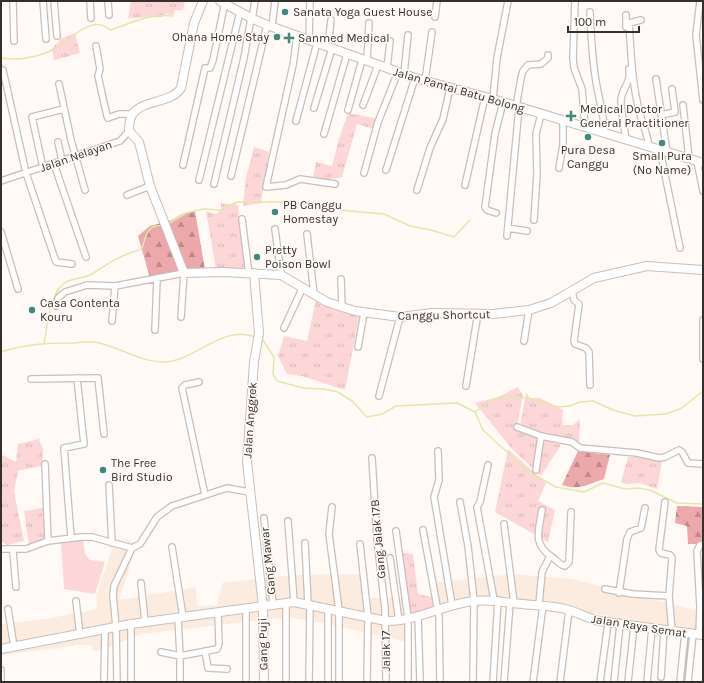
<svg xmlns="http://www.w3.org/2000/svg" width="704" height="683" font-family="Karla,sans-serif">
<defs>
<pattern id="grass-tufts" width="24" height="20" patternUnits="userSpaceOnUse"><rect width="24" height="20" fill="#fdd6d7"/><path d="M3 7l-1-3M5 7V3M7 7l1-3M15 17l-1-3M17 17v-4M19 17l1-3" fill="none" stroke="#d9b8b9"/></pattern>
<pattern id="forest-firs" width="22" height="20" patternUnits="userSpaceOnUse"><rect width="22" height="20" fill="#eca8ab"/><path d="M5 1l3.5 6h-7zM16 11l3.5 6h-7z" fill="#c0898c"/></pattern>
</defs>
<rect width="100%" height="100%" fill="#fffaf5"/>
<path fill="#fcecdf" d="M115,540H129L136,547L119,600L196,587L197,606L217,605L222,583L294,575L362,574L368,598H401L406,642L329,624L288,617L141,634L102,650L93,651L92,645H78L1,655V624L46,619L97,609L96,596Z
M512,574L572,579L703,612V630L628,620H593L567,610L502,596L458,601L438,607L433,583Z"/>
<path fill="url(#grass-tufts)" d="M131,1H185L183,10H175L174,15L165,14L161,17L128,18Z
M75,33L80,53L54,60L52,48L58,43L60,39Z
M348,113L378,119L374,129L357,124L342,177L327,180L313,178L316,162L332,166L338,142Z
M254,147L269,152L261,203L243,206L246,178Z
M221,203L238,205L247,271L216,269L206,211L216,214L221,210Z
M316,299L331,309L359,317L345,390L302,376L287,374L278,356L284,336L307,341Z
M518,387L523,396L516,429L561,445L541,476L512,449L475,403L498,397Z
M526,393L530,398H540L563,410L562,425H573L580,419L579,445L553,438L520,426Z
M39,439L43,449L42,466L18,471L14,492L24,541L7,545L1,541V458L3,455L16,462L18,444Z
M508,449L546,483L538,501L555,510L548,542L495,512Z
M628,457H644L662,461L657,489L639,483L625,484L621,482Z
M44,508V540L29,545L24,511Z
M400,552L413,554L418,594L436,598L438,607L405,619L401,598Z"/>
<path fill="url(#forest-firs)" d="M195,211L205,270L150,278L138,236L150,226L172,220L182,214Z
M578,451L610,455L604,479C587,484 581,491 562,485Z
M677,506L703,507V544H688L687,526L675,523Z"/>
<path fill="#fdd6d7" d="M83,539L85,554L90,560L105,562L95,594L64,589L61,543Z"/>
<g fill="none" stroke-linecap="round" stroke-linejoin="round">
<path stroke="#e1e8aa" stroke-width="1.5" d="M1,58C20,61 38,57 55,49C66,43 86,21 101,25C105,25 107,29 111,30C131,23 151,13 173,16
M168,224L186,213L203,209L221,210L237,202H292L349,211L384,214L410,226L431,230L454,237L470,220
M261,339L263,340L274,357L273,374L277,381L303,388L324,389L338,392L352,401L367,417L382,414L396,406L457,403L475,412L483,430L520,464L533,474L556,487L584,492L603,483L625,489L638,488L650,490L677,503L703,504
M44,343C48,325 49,290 68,281C76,278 84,278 92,274C107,264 121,255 139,250L142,248C146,236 147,224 163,226
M1,352C25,344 48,343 73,343C80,343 87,341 94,342C116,345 139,362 164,362C194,362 222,324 255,337
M475,412L493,399L514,396L541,401L557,407L570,406L580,402L593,401L613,410L635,416L666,414L682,408L703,391"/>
<g stroke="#c8bfb8" stroke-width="8">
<path id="street" d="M13,1L14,41
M43,1L46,39
M54,1L57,36
M90,1L91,18
M108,1L109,15
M575,1L573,58L574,68L582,89L585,127
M700,1L696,35L703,100
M590,12C591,37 592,62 597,87C600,103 604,117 605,133
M626,15V27
M435,17L437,1
M252,19L255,1
M641,20L629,23C631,53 632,85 640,114C643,126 648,135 649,147
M272,26L275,1
M297,36L293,65L266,187L286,185L300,179L335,184
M309,40L310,1
M96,46L100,69L98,76L107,116L108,118L119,114H133
M328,47L331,20
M367,61L369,23
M387,68L390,41
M3,70L26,173L56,262L72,264
M404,74L408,35
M656,79L667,152
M425,81L432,32
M59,84L71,140L85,190
M493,99L497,58L508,1
M363,105L378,65
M683,105L689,158
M516,107L521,78L523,71L528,65L541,64L548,58V55
M314,108L332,48
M348,110L362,60
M661,115L675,112L672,89
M296,121L317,43
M324,134L347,54
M626,140C625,131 620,105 621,99C623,86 631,84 629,69
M58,142L62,161
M660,150L680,248
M697,161L703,191
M54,164L86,257
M183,165L205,68H210L213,60L225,2
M43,168L32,117L64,109
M559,168L563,145V120
M386,170L415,78
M364,173L378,122L398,72
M231,176L267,25
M199,180L240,12
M1,181L120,141L129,131
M214,184L244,58L251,18
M465,185L485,97
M417,190L430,148L443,119L450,88
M127,195L150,186
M496,213L487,210L485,207L495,134L503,102
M242,219L249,274
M534,220L537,173L536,134L541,114
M508,228L527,231
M275,229L281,275
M1,232L18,289
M307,234L314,294
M507,236L519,107
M341,279L342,307
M572,291L574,300L579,304L574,341L575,344L586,348L589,352L590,385
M56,306L58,298L65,292L87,285L115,286L184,273L181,317
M112,321L115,286
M284,328L303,287
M155,330L157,279
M524,341L529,310
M358,347L364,313
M703,359V320
M31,379L98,378L104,434
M199,382L185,385L182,388L205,495
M466,386L478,313
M379,396L400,317
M517,427L541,436L572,442L580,448L637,453L659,458L665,457L679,450L682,452L688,463L703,464
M438,451L439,480L434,497L452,605
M372,458L377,539L385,609L386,682
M45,464L48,541
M488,465L480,502L477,507L494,600
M536,470L541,436
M109,485L112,543
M460,502L468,546L474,601L473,682
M665,502L659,550L661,553L670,555L672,558L669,596L672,631
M332,507L329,534L339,610V682
M542,510C539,530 532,544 552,557C557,560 559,565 565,566L569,562L571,512
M264,518L273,604
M288,521L294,602
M504,524L514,603
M423,530L439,617L440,682
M396,531L408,618V682
M71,538L64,448L84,444L77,378
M305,543L308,604
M360,544L368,617L367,682
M172,547L183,617
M1,549H26L48,541L81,537H92L132,548L140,544L157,517L172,506L227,488L249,492
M13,551L16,587
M390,558L399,621
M141,583L145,622
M605,589L633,594L669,596
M619,593L627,539L630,532L641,528L645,508
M76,601L80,635
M539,605L542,572L550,556
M246,608V682
M328,608V682
M8,609L14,647
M218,613L219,644
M418,615L420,681
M178,618L180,656L217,649L218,647
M699,635L700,607L697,551L700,545H703
M205,651L208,668L227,669
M161,652L180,656V682
M1,670V682
M661,677L664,630
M104,682L105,629
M117,682L116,627L113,595L114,586L132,548
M131,682V624
M286,682V603
M309,682L310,604
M493,682L498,600
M504,682L510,603
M533,682L543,605
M560,682L569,610
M600,682L608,623
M614,682L620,624
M628,682L634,626
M647,682L652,628
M680,682L685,633
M688,682L693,634"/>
</g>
<g stroke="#c8bfb8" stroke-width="10">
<path id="secondary" d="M203,1L194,23L181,88C171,104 142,99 132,115C129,120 129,126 129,131L139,142L150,186L184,273L223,272L281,275L327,302L342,307L355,311L400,317L432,313L493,314L529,310L551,303L594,278L647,266L703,270
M220,1L251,18L267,25L415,78L493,99L703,163
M254,273L259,333L254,362L247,462L263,606L264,682
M1,649L131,624L294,602L386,621C415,622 444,604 474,601C491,599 506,603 523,604C537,606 551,605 565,609C577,612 587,618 599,621L703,635"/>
</g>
<use href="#street" stroke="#fff" stroke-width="5.5"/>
<use href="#secondary" stroke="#fff" stroke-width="8"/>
</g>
<g fill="#428880" stroke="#fffaf5" stroke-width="1.5">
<circle cx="285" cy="12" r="4"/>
<circle cx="277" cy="37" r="4"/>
<path d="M287 32h4v4h4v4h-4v4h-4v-4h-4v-4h4z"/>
<path d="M569 110h4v4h4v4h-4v4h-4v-4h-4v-4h4z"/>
<circle cx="588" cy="137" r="4"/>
<circle cx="662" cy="143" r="4"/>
<circle cx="275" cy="212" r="4"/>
<circle cx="257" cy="257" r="4"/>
<circle cx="32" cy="310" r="4"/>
<circle cx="103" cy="470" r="4"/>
</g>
<g text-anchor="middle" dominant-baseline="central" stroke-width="3" stroke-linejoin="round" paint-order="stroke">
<g font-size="12" fill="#34302d" stroke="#fffaf5" text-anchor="start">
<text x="293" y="12">Sanata Yoga Guest House</text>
<text x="269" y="37" text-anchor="end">Ohana Home Stay</text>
<text x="298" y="38">Sanmed Medical</text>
<text x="580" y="109">Medical Doctor<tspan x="580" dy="14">General Practitioner</tspan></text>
<text x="588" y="150" text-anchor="middle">Pura Desa<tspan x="588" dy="14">Canggu</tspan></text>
<text x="662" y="156" text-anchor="middle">Small Pura<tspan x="662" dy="14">(No Name)</tspan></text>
<text x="283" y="205">PB Canggu<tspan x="283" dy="14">Homestay</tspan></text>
<text x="265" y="250">Pretty<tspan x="265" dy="14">Poison Bowl</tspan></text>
<text x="40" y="303">Casa Contenta<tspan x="40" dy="14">Kouru</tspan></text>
<text x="111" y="463">The Free<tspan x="111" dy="14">Bird Studio</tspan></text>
</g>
<g font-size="12" fill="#34302d" stroke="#fffaf5">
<text transform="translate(459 90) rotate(16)">Jalan Pantai Batu Bolong</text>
<text transform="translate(76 156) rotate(-19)">Jalan Nelayan</text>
<text transform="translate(444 315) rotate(-1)">Canggu Shortcut</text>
<text transform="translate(250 420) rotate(-86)">Jalan Anggrek</text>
<text transform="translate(378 539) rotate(-95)">Gang Jalak 17B</text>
<text transform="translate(268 561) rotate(-96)">Gang Mawar</text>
<text transform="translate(639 626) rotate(9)">Jalan Raya Semat</text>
<text transform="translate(263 644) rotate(-91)">Gang Puji</text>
<text transform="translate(386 651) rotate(-90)">Jalak 17</text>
</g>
</g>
<rect width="704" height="683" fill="none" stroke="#34302d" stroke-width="4"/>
<path d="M568 26v6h71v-6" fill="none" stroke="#34302d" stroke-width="2"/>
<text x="574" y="26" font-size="12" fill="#34302d" stroke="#fffaf5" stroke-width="3" paint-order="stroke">100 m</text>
</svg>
